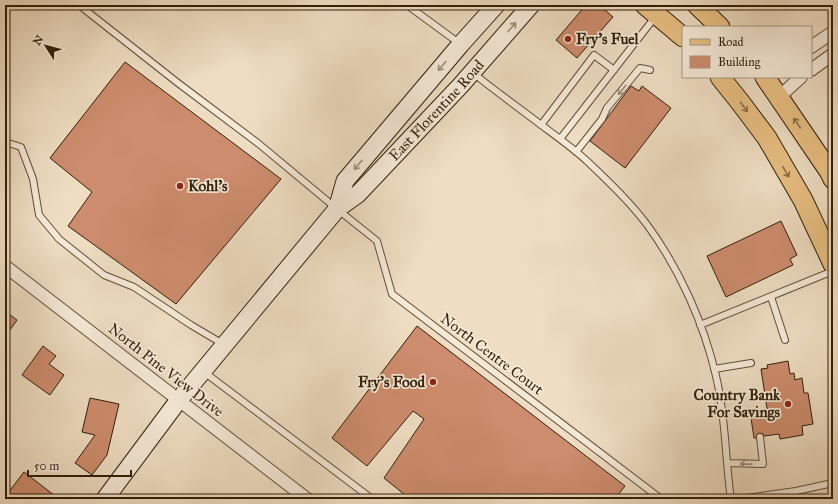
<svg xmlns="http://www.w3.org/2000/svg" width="838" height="504" font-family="'IM FELL Great Primer',serif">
<rect width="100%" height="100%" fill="#eeddc2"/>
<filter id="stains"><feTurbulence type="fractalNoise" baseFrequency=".005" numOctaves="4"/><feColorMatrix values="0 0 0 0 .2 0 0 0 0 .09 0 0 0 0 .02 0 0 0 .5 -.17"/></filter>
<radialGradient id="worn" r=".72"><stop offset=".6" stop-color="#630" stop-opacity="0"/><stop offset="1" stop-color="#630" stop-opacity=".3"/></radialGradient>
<path fill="#cd8c6d" stroke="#301f08" d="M586,5H599L613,17L577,58L556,40Z
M125,62L281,179L176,304L68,226L92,192L50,158Z
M631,86L639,91L642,86L671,108L625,168L590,141Z
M781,221L797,255L790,259L793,265L726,297L707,256Z
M5,311L17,320L5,337Z
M417,326L625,486L615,499H410L384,478L424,419L413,411L367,466L332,438Z
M43,346L56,356L49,364L64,375L50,395L22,375Z
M788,361L790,374L794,373L795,380L802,378L804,393H808L813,424L802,426L803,435L780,439L779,434L764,436L763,434L760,433L757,434L756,438H754L751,418L768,415L761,369L768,368L767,365Z
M90,398L119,404L107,455L92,475L75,463L95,435L82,432Z
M24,472L59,499H5V497Z"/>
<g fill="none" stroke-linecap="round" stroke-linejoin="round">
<g stroke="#604e36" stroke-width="8">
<path id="lane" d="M79,5L178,83L259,144L337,209L377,241L392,294L661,499
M407,5L459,43
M473,73C494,90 515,105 536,121C553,134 572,147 588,162C609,182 631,203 648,226C680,270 704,324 716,376C726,417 725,458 731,499
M541,125L594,55L614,70
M560,139L655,17
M5,142L21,147L33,179L39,215L59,239L104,275L134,287L191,325L223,344
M576,152L602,119L607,108L640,68L650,70
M771,297L785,340
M700,325L833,271
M714,369L751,363
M204,372L372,499
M728,463L763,464L760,437
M740,499L796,491L833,483"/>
</g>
<g stroke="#604e36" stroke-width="14">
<path id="street" d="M811,47L833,32
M811,70L833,54
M779,97L801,77
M5,266L307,499"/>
</g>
<g stroke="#301f08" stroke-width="19">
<g id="secondary">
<path d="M337,209L345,181L461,44L496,5"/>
<path id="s1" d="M105,499L178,401L337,209L358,194L461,85L531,5"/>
</g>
</g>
<g stroke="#301f08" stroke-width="21">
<path id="primary" d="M645,5L683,37
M697,5L720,27
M720,77L740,102L767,138L803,200L833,264
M765,77L829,171L833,179"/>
</g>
<use href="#lane" stroke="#f4e9d7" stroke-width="6"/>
<use href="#street" stroke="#f4e9d7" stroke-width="12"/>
<use href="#secondary" stroke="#f4e9d7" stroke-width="17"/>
<use href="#primary" stroke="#e7be81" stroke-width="19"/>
</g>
<defs><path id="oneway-shaft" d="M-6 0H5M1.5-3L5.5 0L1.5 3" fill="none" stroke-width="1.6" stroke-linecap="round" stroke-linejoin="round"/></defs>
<g stroke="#9c8e7a">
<use href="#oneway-shaft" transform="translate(512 27) rotate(-49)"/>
<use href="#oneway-shaft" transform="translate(442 66) rotate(130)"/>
<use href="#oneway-shaft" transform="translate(622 90) rotate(129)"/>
<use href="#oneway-shaft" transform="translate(358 165) rotate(130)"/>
<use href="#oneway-shaft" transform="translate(746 464) rotate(-179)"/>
</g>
<g stroke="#8c6e44">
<use href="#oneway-shaft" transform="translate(744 107) rotate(54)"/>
<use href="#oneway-shaft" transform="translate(797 123) rotate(-124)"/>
<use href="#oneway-shaft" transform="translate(786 172) rotate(60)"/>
</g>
<g fill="#8f2418" stroke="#f4e9d7" stroke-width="1.5">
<circle cx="568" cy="39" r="4"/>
<circle cx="180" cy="186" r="4"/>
<circle cx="433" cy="382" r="4"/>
<circle cx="788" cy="404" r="4"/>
</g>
<g text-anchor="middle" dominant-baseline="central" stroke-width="3.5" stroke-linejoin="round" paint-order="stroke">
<g font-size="15" font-weight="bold" fill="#301f08" stroke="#f4e9d7" text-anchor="start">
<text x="576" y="39">Fry's Fuel</text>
<text x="188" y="186">Kohl's</text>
<text x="425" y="382" text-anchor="end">Fry's Food</text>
<text x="780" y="395" text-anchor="end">Country Bank<tspan x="780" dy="17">For Savings</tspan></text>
</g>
<g font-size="15" fill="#301f08" stroke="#f4e9d7">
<text stroke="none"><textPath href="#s1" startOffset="512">East Florentine Road</textPath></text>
<text transform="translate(492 354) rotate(37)">North Centre Court</text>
<text transform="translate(166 370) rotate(38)">North Pine View Drive</text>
</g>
</g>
<rect width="838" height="504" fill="none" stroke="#eeddc2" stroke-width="20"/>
<rect x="6" y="6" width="826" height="492" fill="none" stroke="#301f08" stroke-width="2"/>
<rect x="10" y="10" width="818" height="484" fill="none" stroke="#301f08"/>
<rect x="682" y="26" width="130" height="52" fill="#f4e9d7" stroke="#a69884"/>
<rect x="690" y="39" width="20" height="6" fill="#e7be81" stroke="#a69884"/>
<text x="718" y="46" font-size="12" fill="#301f08">Road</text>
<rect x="690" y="56" width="20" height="12" fill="#cd8c6d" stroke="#a69884"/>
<text x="718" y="66" font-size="12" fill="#301f08">Building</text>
<g transform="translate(46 46) rotate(306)" stroke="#f4e9d7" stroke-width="3" paint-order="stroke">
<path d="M0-3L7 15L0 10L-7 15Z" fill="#301f08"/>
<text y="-6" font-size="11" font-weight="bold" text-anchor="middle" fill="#301f08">N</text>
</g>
<path d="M28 470v6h103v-6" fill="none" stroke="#301f08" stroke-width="2"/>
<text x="34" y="470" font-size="12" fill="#301f08" stroke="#f4e9d7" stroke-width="3" paint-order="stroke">50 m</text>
<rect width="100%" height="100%" filter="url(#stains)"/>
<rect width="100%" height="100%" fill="url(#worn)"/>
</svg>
